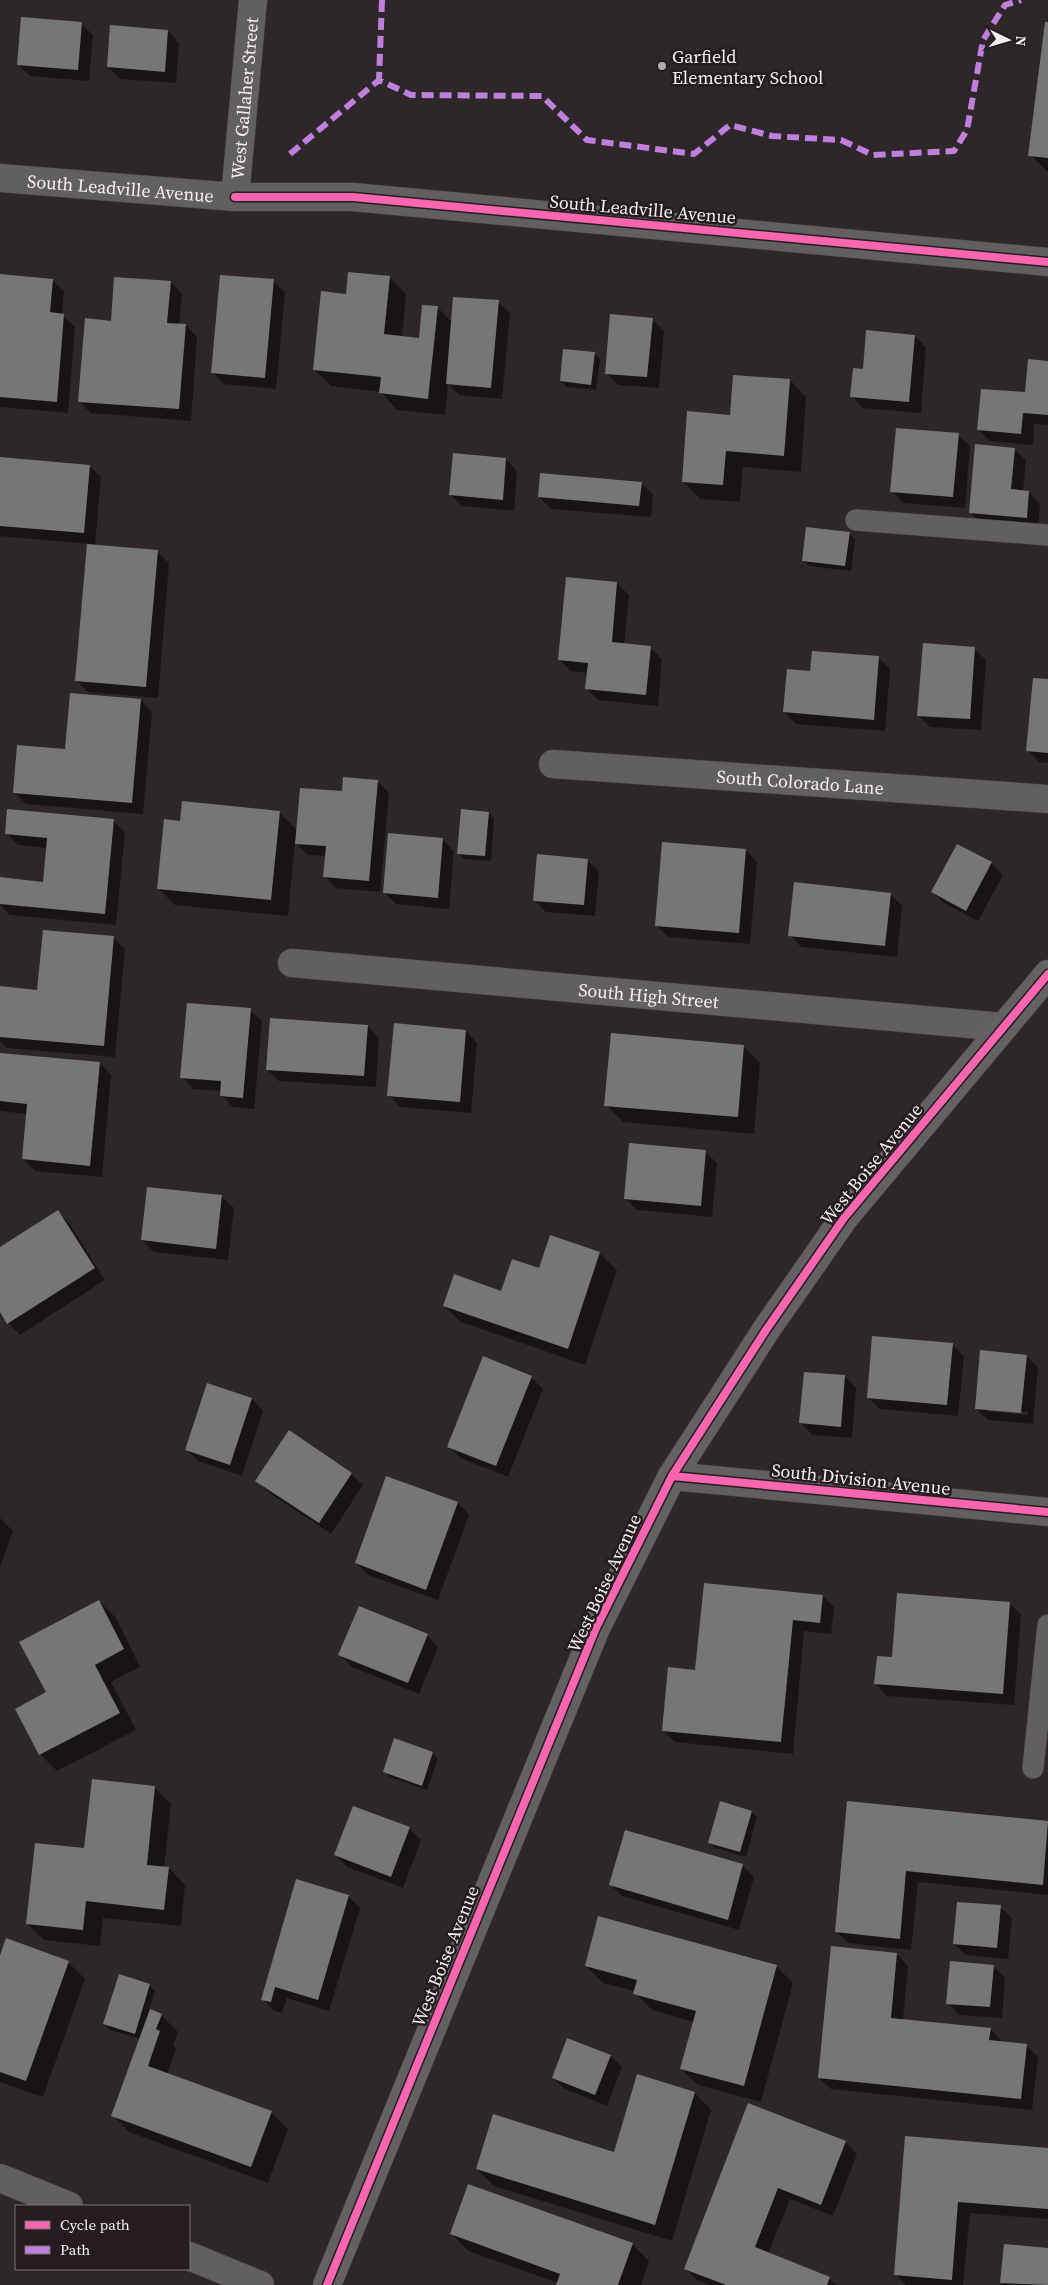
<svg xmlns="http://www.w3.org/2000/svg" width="1048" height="2285" font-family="'Source Serif 4',serif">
<rect width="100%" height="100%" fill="#2d272a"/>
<path fill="#0007" fill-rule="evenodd" d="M81,23L93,35L89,81L30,76L18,64Z
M1048,23V172L1030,155Z
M168,31L179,43L176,83L120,79L108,67Z
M0,275L52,280L64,291L62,315L75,327L68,413L0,407Z
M390,278L406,294L402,338L420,340L438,308L452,322L498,302L510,313L502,399L459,395L448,384L445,415L397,410L381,392L331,386L314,370L347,295Z
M273,281L285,292L276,389L224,384L213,373Z
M171,282L182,294L179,325H186L197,337L191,421L91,413L79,401L112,322Z
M652,319L664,331L659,388L618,385L606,373Z
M915,336L926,347L921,413L863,408L852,396L864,370Z
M594,353L600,359L596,390L567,387L561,381Z
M1048,362V425L1034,424L1033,445L990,441L979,430L1026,394Z
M790,380L806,397L801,472L743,467L740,502L700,499L683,482L731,416Z
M958,435L970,446L965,508L903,503L892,491Z
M1014,449L1026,460L1023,491L1029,492L1040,504L1038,529L982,524L970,512Z
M0,458L89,466L101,477L95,546L158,552L169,563L158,698L88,692L76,680L88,544L0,536Z
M506,459L517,471L514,511L462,506L451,495Z
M641,483L653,494L651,517L551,509L539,497Z
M849,533L855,539L851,571L809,566L803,560Z
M617,583L629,595L624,645L650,647L662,659L658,706L598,700L587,689L588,673L571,671L560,660Z
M974,648L986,660L981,730L930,727L919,716Z
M879,658L890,669L885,731L796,724L784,712L811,673Z
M1048,681V763L1039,762L1028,750Z
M141,700L152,712L143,814L26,804L14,792Z
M377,781L389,793L380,892L336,888L325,877L326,856L308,855L295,842L288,916L175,905L158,888L181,822L279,812L297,830L343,793Z
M489,813L494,819L491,861L464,859L458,853Z
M113,821L125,832L116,925L10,915L0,905V879L44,883L47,848L18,845L6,833Z
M442,839L454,851L449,909L396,904L384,892Z
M746,850L757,862L750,944L668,937L656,925Z
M587,860L599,871L595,916L546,912L534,900Z
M991,863L1003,875L978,921L944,903L932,892Z
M890,894L902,906L897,957L801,947L790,935Z
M113,937L125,949L115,1057L7,1048L0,1041V988L38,991Z
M250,1010L262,1021L254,1109L233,1107L221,1095V1091L193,1089L182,1077Z
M368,1026L379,1038L376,1087L279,1081L267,1069Z
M466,1031L477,1043L471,1113L400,1107L389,1095Z
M743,1046L760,1063L754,1134L623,1122L606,1105Z
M0,1054L100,1063L111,1075L102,1177L35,1171L23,1159L27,1114L0,1111Z
M705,1151L717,1163L712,1217L637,1210L625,1198Z
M148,1188L222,1197L234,1208L228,1260L154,1252L142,1240Z
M57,1211L69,1223L105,1280L20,1335L8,1323L0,1309V1248Z
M550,1236L600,1254L617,1270L585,1365L461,1322L444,1306L502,1292L539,1270Z
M952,1344L964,1356L958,1416L880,1409L868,1398Z
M1026,1356L1038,1367L1033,1424L988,1420L976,1409ZM987,1409L1028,1412V1415L987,1411Z
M845,1376L856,1388L852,1438L812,1435L801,1423Z
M531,1377L543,1389L508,1477L460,1458L449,1446Z
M208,1385L252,1399L263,1411L242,1476L198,1461L186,1449Z
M351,1474L363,1485L331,1534L268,1492L257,1480Z
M387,1478L458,1503L469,1515L438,1600L368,1575L356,1563Z
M0,1518L13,1531L0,1567Z
M823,1596L834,1607L831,1634L804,1631L793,1754L675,1742L663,1731L696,1671Z
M99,1601L116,1618L140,1667L111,1682L136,1730L57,1771L40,1754L47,1693Z
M1009,1603L1021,1614L1014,1705L887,1696L876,1684L893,1658Z
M427,1635L438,1647L419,1694L352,1667L340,1655Z
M395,1740L433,1754L438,1759L427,1790L390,1777L384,1772Z
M154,1787L171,1804L164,1868H169L185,1885L181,1926L103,1918L100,1946L44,1940L27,1924L85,1850Z
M848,1803L1048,1823V1895L918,1882L911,1950L848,1943L836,1931Z
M751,1812L757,1817L746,1857L715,1848L709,1842Z
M409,1828L421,1840L403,1888L347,1867L336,1855Z
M626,1831L743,1866L754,1877L739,1930L622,1896L610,1884Z
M348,1896L360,1908L329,2011L287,1998L282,2013L274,2011L263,1999Z
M1000,1907L1012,1918L1008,1959L966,1955L954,1944Z
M897,1954L908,1966L903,2020L991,2029L1002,2042L1026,2045L1038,2057L1032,2110L831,2089L819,2078Z
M0,1958L68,1962L85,1979L43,2097L0,2082Z
M586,1966H776L793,1983L761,2102L698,2085L681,2069L694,2022L652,2010L635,1993V1991L603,1983Z
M993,1966L1005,1978L1002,2018L959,2015L948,2003Z
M149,1985L155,1991L149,2010L161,2015L178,2032L173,2045L176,2049L167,2075L271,2112L288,2129L268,2183L129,2132L113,2115L141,2039L110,2030L104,2024Z
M610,2056L622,2067L607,2106L565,2089L553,2078Z
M695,2093L711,2110L672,2241L494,2186L477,2169L614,2153Z
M749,2104L846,2142L857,2154L833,2216L790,2199L768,2254L829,2278L836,2285H710L697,2280L685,2268Z
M906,2137L1048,2149V2219L970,2213L963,2285H906L895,2274Z
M452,2234L632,2244L649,2261L641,2285H557L558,2283L468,2251Z
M1048,2249V2285H1004L1002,2283Z"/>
<path fill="#767578" d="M21,17L82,22L78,70L17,65Z
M1045,22H1048V158L1028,156Z
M110,25L168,30L165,72L107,67Z
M348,272L390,276L384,334L419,338L422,305L438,306L428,399L379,393L381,377L313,370L321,291L346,294Z
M0,274L53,279L50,312L64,314L57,402L0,397Z
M220,275L274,279L265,378L211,373Z
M114,277L171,281L167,323L186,324L179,409L78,402L85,318L111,321Z
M453,297L499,300L491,388L446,384Z
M610,314L653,318L647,377L605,374Z
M866,330L915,335L909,402L850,397L853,368L863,369Z
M563,349L595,352L591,385L560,381Z
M1028,359L1048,361V415L1023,413L1021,434L977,430L981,389L1025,392Z
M733,375L790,379L784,456L726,451L723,485L682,482L687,411L730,415Z
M896,428L959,433L953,497L890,492Z
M975,444L1015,448L1011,489L1029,491L1027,518L969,513Z
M453,453L506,458L503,500L449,495Z
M0,457L90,465L84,533L0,526Z
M540,473L642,482L639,506L538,497Z
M806,527L850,532L845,566L802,561Z
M87,544L158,550L146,687L75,681Z
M566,577L617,582L612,642L651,646L646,695L585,689L588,663L558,660Z
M923,643L975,647L970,719L917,716Z
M812,651L879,656L874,720L783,712L787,669L810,671Z
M1033,678L1048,679V753L1026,751Z
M70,693L141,699L132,803L13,793L17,745L65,749Z
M343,777L378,780L369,881L323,877L326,846L295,844L300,788L342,791Z
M182,801L280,811L271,900L157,889L164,819L180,821Z
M7,809L114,819L105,914L0,904V877L43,882L47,838L5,834Z
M461,809L489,812L485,856L457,854Z
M388,833L443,838L438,898L383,893Z
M662,842L746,849L739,933L655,926Z
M957,844L992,862L966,911L931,892Z
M537,854L588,859L584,905L533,901Z
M794,882L891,893L885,946L788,936Z
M43,930L114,936L104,1046L0,1037V986L37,990Z
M187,1003L251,1008L243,1098L220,1096L221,1081L180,1078Z
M270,1018L368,1025L364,1076L266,1070Z
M394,1023L466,1030L460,1102L387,1096Z
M611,1033L744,1045L738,1117L604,1106Z
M0,1053L100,1062L90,1166L22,1159L27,1104L0,1101Z
M629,1143L706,1150L701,1206L624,1199Z
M147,1187L222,1195L216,1249L141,1240Z
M58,1210L95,1268L7,1324L0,1312V1247Z
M550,1235L600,1252L568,1349L443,1306L454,1274L501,1291L512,1259L539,1268Z
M872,1336L953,1343L947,1405L867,1398Z
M980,1350L1027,1355L1021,1413L975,1409Z
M483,1356L532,1376L496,1466L447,1447Z
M804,1372L845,1375L841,1427L799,1423Z
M207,1383L252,1398L230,1465L185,1450Z
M289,1430L352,1473L319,1523L255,1481Z
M386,1476L458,1502L426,1590L355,1563Z
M704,1583L823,1595L820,1623L793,1620L781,1742L662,1731L668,1667L695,1670Z
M897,1593L1010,1602L1003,1694L874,1684L877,1656L892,1657Z
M99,1600L124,1649L95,1665L120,1713L39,1755L15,1709L46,1692L19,1642Z
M359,1606L428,1634L408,1683L338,1655Z
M394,1738L433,1752L422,1786L383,1772Z
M92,1779L155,1786L147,1865L169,1867L164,1910L86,1901L83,1930L26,1924L35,1843L84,1848Z
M720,1801L752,1811L740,1852L708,1843Z
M847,1801L1048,1821L1043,1885L906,1871L900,1939L835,1932Z
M353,1806L410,1827L391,1877L334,1855Z
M625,1830L743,1864L728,1920L609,1885Z
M296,1879L349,1895L318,2000L275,1987L271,2002L261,2000Z
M957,1902L1001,1905L997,1948L953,1944Z
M598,1916L777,1965L744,2086L680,2069L696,2011L633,1994L637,1980L585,1966Z
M6,1938L69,1961L26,2081L0,2072V1955Z
M831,1946L897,1953L891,2018L991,2028L989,2040L1027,2044L1021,2099L818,2078Z
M950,1961L994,1965L990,2007L946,2004Z
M119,1974L150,1984L135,2034L103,2024Z
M150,2009L162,2014L156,2029L160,2031L148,2066L272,2111L251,2167L111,2116Z
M567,2038L611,2055L595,2095L552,2078Z
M637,2074L695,2092L655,2225L476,2169L493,2114L614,2152Z
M748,2103L846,2141L821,2205L778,2188L755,2247L830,2277L827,2285H726L684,2269Z
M905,2136L1048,2148V2209L958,2202L952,2280L894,2275Z
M468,2184L633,2243L618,2285H556L560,2274L450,2234Z
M1004,2244L1048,2248V2285L1000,2283Z"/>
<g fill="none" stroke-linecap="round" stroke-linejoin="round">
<g stroke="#484446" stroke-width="22">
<path id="lane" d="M856,520L1048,535
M1033,1768L1048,1625"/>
</g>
<g stroke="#484446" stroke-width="29">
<g id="street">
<path id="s1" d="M0,178L235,197H353L1048,262"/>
<path id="s2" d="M235,197L253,0"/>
<path id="s3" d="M553,764L1048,799"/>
<path id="s4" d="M292,963L1003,1027"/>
<path d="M672,1476L1048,1512"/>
<path d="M0,2178L69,2206"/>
<path d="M189,2256L260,2285"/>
</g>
</g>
<g stroke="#484446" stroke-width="29">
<path id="secondary" d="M327,2285L596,1628L672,1476L766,1330L844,1218L1048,974"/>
</g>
<use href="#lane" stroke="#615f60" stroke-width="21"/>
<use href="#street" stroke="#615f60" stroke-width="28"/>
<use href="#secondary" stroke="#646162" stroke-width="28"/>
<path stroke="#c07fdc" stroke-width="6" stroke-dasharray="12 6" stroke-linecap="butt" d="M382,0L379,80L411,95L542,96L587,140L694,154L730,125L772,136L841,140L873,155L954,151L967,130L983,40L1005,5L1021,0
M290,154L379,80"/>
<g stroke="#251c20" stroke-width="11">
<path id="cycleway" d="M235,197H353L1048,262
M672,1476L1048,1512
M327,2285L596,1628L672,1476L766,1330L844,1218L1048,974"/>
</g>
<use href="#cycleway" stroke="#f766af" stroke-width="8"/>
</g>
<circle fill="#b0aaac" stroke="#251c20" stroke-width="2" cx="662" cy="66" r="5"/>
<g text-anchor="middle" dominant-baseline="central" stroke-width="5" stroke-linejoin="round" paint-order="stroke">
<g font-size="18" fill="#f6f0f2" stroke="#251c20" text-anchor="start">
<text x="672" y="56">Garfield<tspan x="672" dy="21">Elementary School</tspan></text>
</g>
<g font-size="18" fill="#f6f0f2" stroke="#251c20">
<text stroke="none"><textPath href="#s2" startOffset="99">West Gallaher Street</textPath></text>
<text stroke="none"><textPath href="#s1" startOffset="121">South Leadville Avenue</textPath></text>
<text transform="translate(643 209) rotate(5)">South Leadville Avenue</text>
<text stroke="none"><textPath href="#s3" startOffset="248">South Colorado Lane</textPath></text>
<text stroke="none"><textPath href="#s4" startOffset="358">South High Street</textPath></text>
<text transform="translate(871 1164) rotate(-51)">West Boise Avenue</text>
<text transform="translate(861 1479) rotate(6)">South Division Avenue</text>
<text transform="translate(604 1583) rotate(-65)">West Boise Avenue</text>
<text transform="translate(445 1956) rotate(-68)">West Boise Avenue</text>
</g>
</g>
<rect x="15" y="2205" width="175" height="65" fill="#251c20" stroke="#797174"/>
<rect x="25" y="2221" width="25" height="8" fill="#f766af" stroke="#797174"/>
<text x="60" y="2230" font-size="15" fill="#f6f0f2">Cycle path</text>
<rect x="25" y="2246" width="25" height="8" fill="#c07fdc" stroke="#797174"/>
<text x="60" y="2255" font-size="15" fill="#f6f0f2">Path</text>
<g transform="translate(1008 40) rotate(95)" stroke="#251c20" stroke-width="4" paint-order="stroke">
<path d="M0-4L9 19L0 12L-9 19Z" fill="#f6f0f2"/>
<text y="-8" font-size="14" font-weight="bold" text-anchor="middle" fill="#f6f0f2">N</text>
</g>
</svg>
